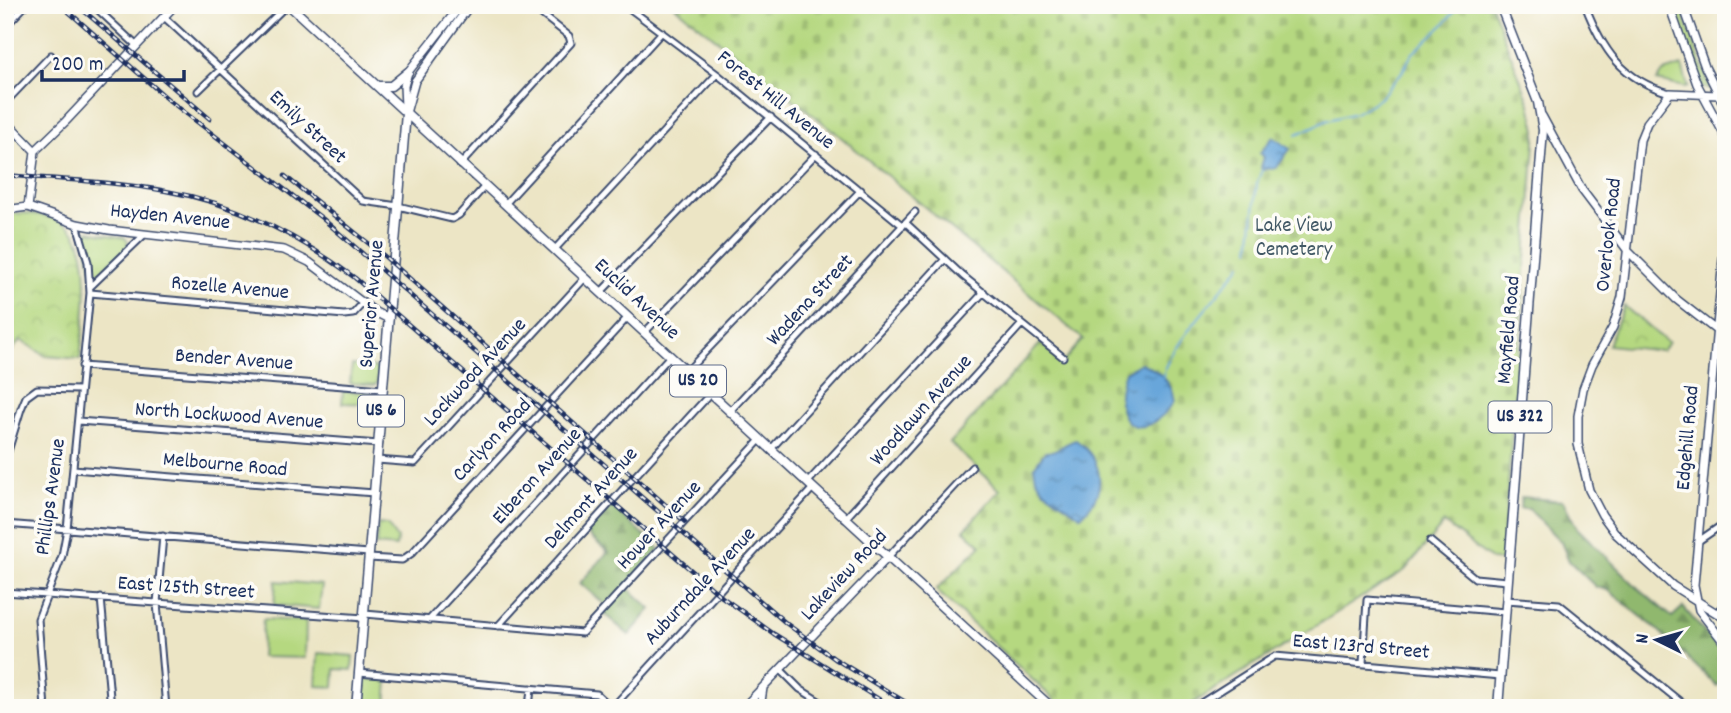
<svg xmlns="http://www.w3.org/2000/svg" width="1731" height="713" font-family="Dekko,sans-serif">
<defs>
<pattern id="forest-firs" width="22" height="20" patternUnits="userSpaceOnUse" patternTransform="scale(1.75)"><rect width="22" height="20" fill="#90b86e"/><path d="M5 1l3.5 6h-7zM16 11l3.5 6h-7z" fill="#75965e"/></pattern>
<pattern id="cemetery-stones" width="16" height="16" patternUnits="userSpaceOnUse" patternTransform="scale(1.75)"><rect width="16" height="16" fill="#b5d880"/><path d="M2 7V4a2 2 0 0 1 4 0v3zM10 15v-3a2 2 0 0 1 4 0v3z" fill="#9bba71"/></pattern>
<pattern id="park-crowns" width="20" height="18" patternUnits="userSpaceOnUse" patternTransform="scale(1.75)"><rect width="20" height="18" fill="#b5d880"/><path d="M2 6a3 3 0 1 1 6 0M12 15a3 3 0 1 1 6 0" fill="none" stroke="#9bba71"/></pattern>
<pattern id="water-ripples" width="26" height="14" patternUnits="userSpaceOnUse" patternTransform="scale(1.75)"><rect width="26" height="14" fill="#67a6da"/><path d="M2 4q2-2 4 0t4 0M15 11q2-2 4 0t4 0" fill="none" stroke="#5488b4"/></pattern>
</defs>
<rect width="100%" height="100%" fill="#fdfcf7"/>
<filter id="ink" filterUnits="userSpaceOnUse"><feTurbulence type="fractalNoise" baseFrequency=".0143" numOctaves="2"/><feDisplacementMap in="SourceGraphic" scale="14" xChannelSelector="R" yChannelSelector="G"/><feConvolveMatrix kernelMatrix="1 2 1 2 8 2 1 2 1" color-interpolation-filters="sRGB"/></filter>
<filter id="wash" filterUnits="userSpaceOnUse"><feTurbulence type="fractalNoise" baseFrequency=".00686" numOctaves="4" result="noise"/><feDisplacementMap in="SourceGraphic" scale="28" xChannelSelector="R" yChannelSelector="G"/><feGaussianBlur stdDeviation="1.57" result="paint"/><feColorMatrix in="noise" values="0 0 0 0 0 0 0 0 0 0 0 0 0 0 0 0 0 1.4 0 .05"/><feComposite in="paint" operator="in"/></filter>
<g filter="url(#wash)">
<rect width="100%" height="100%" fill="#ece5c5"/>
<path fill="#b5d880" stroke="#68846f" stroke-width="2" d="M1671,5H1680L1711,90L1701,87L1700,84L1703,82H1700Z
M88,231L125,238L128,242L127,248L98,274L93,273L84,235Z
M352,365L378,368L377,383L374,385L350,383Z
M343,391L374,393L375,404L342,403Z
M378,524L387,525L397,539L396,547L376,545Z
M276,581L322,585L319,609L274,605Z
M263,619L306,621L305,658L261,657Z
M318,653L353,656L352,670L335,669L334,687L316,686Z
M366,679L388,680L386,708H364Z"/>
<path fill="url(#forest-firs)" stroke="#567466" stroke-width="2" d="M1521,497L1563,501L1577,528L1639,589L1672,617L1683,607L1726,657V689L1720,682L1717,686L1658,630L1608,590L1596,587L1569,561L1561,542L1529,509H1520Z
M609,504L660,549L626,586L651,609L629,635L602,612L606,606L580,583L608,552L584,531Z"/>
<path fill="url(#cemetery-stones)" stroke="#68846f" stroke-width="2" d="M673,5H1491L1530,104L1536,130L1502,561L1492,560L1444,523L1405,570L1185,708H1063L936,590L981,545L964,530L1000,490L950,443L1041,343L1062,363L1083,339L836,133Z"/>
<path fill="url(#park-crowns)" stroke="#68846f" stroke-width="2" d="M1682,66L1688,86L1684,87L1657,81L1663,72Z
M25,213C38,214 55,217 67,225C97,246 83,328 80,359L46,356L20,340L5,361V214Z
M1624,306L1668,343L1662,351L1608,345Z"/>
<path fill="url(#water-ripples)" stroke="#416a9c" stroke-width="2" d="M1273,137L1290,149L1277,167L1262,170L1261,167L1264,157L1260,153Z
M1141,363C1158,370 1172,382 1175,401C1139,451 1107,420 1125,372Z
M1076,440C1104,461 1108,492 1081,516L1045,491L1036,478L1034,467L1045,452C1058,452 1064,443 1076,440Z"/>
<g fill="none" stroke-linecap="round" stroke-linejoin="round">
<path stroke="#67a6da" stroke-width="2" d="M1297,134L1328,120L1355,113L1379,99L1402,72L1412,54L1444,24L1459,5
M1250,249L1257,183L1262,170
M1162,378C1173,340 1218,298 1241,264"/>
</g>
</g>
<g filter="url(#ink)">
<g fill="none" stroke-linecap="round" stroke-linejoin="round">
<g stroke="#3a4a6d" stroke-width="9">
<path id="street" d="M97,5L95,7L136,45
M625,5L717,74L903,226
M1585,5C1602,49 1622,80 1670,93
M164,17L363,201L398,206L452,219L459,215L485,186
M5,27L26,5
M198,91L287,5
M5,103L51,55
M460,165L571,43L569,36L530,5
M505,204L662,32
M906,223L963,276L1063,357
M555,249L717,74
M90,287L144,235
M601,292L771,117
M90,293L344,315L353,314L363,303
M645,332L816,154
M82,366L383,389
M687,371L861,190
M730,411L915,212
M78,421L379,444
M771,449L945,259
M377,460L415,463L585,278
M5,461L21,409L26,397L37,389L80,390
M73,469L374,493
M807,483L984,292
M845,519L1022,324
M5,524L369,553
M163,536L157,603L166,708
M1430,541L1475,578L1507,581
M1697,542L1726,522
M888,557L972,467
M369,558L402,560L412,553L628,317
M5,592L364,618
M101,598L111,708
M1506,600L1559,604L1688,708
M1717,612L1726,603
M365,614L582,633L761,439
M429,620L670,356
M498,626L711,393
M1363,663L1367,600L1505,612
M781,670L800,689L830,708
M359,673L597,694L612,708
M1498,706L1517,708
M45,708L38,619L62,556L67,529L90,293L88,262L77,224
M45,708L357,707
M529,708L531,688
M612,708L813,488
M1193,708L1275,656L1500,676"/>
</g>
<g stroke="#3a4a6d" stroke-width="10">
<path id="secondary" d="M1669,5L1697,84L1726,138
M1683,5L1705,67L1726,109
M1718,95L1670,93L1647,123L1640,140L1622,297L1613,327L1592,365L1583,389L1578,416V444L1589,490L1602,515L1616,534L1673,586L1726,619
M405,106L404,86L408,72L461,5
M406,113L415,81L470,5
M1542,116L1582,190L1628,251L1676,299L1726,338
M5,120L35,151L28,207L77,224L109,230L284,250L309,262L375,312L389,319
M35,151L66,121L175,5
M5,210L28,207
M1726,225L1694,585L1699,610L1726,645
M743,708L888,557
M760,708L763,688"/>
</g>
<g stroke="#3a4a6d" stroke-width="11">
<path id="primary" d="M289,5L1052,708
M377,86H391L408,72
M356,708L406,113
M1498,708L1543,130L1538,102L1500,5"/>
</g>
<use href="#street" stroke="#fff" stroke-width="5"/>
<use href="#secondary" stroke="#fff" stroke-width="7"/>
<use href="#primary" stroke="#fff" stroke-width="8"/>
<g stroke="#1b2f5e" stroke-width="4.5">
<path id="rail" d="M61,5L170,101L323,219L787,624L835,659L915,708
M77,5L210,119
M5,175C59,180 113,181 166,191C236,203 298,235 355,278L722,597L774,634L893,708
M285,176L383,255L685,522"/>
</g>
<use href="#rail" stroke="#fdfcf7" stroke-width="2" stroke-dasharray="5" stroke-linecap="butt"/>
</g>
</g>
<g text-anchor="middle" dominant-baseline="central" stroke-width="7" stroke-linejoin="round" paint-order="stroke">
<g fill="#fdfcf7" stroke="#5f6c8c" stroke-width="2">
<rect x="670" y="365.5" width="56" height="31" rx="5"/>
<rect x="358" y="395.5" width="46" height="31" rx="5"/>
<rect x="1488.5" y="401.5" width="63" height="31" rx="5"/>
</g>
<g font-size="19" font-weight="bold" fill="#1b2f5e">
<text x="698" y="381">US 20</text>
<text x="381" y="411">US 6</text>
<text x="1520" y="417">US 322</text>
</g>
<g font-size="21" fill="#1b2f5e" stroke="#fdfcf7">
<text transform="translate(775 101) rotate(39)">Forest Hill Avenue</text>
<text transform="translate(307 128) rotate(43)">Emily Street</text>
<text transform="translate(170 218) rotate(6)">Hayden Avenue</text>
<text transform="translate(1610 235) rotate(-84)">Overlook Road</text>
<text transform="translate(230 289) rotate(5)">Rozelle Avenue</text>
<text transform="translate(636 300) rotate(43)">Euclid Avenue</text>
<text transform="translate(811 301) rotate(-47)">Wadena Street</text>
<text transform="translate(373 304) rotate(-85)">Superior Avenue</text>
<text transform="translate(1510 330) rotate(-85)">Mayfield Road</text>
<text transform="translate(234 361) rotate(4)">Bender Avenue</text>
<text transform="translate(476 373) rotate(-47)">Lockwood Avenue</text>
<text transform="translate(922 411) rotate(-48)">Woodlawn Avenue</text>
<text transform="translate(229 417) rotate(4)">North Lockwood Avenue</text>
<text transform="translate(1689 438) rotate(-85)">Edgehill Road</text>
<text transform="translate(493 441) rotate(-47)">Carlyon Road</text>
<text transform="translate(225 466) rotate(5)">Melbourne Road</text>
<text transform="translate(538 477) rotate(-48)">Elberon Avenue</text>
<text transform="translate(52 497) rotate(-82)">Phillips Avenue</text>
<text transform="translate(592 499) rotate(-48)">Delmont Avenue</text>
<text transform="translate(660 526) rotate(-47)">Hower Avenue</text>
<text transform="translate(845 576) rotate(-47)">Lakeview Road</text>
<text transform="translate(701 587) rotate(-47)">Auburndale Avenue</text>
<text transform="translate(186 589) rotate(4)">East 125th Street</text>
<text transform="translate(1361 648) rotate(5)">East 123rd Street</text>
</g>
<g font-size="21" fill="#425966" stroke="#fdfcf7">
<text x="1294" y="227">Lake View<tspan x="1294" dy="24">Cemetery</tspan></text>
</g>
</g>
<rect width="1731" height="713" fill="none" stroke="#fdfcf7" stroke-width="28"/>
<g transform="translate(1657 640) rotate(275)" stroke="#fdfcf7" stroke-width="5" paint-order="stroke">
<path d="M0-5L12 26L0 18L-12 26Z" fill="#1b2f5e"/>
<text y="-10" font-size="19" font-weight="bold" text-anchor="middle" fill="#1b2f5e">N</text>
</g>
<path d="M42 70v10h142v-10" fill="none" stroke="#1b2f5e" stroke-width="3.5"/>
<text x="52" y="70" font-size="21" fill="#1b2f5e" stroke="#fdfcf7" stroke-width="5" paint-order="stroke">200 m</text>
</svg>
